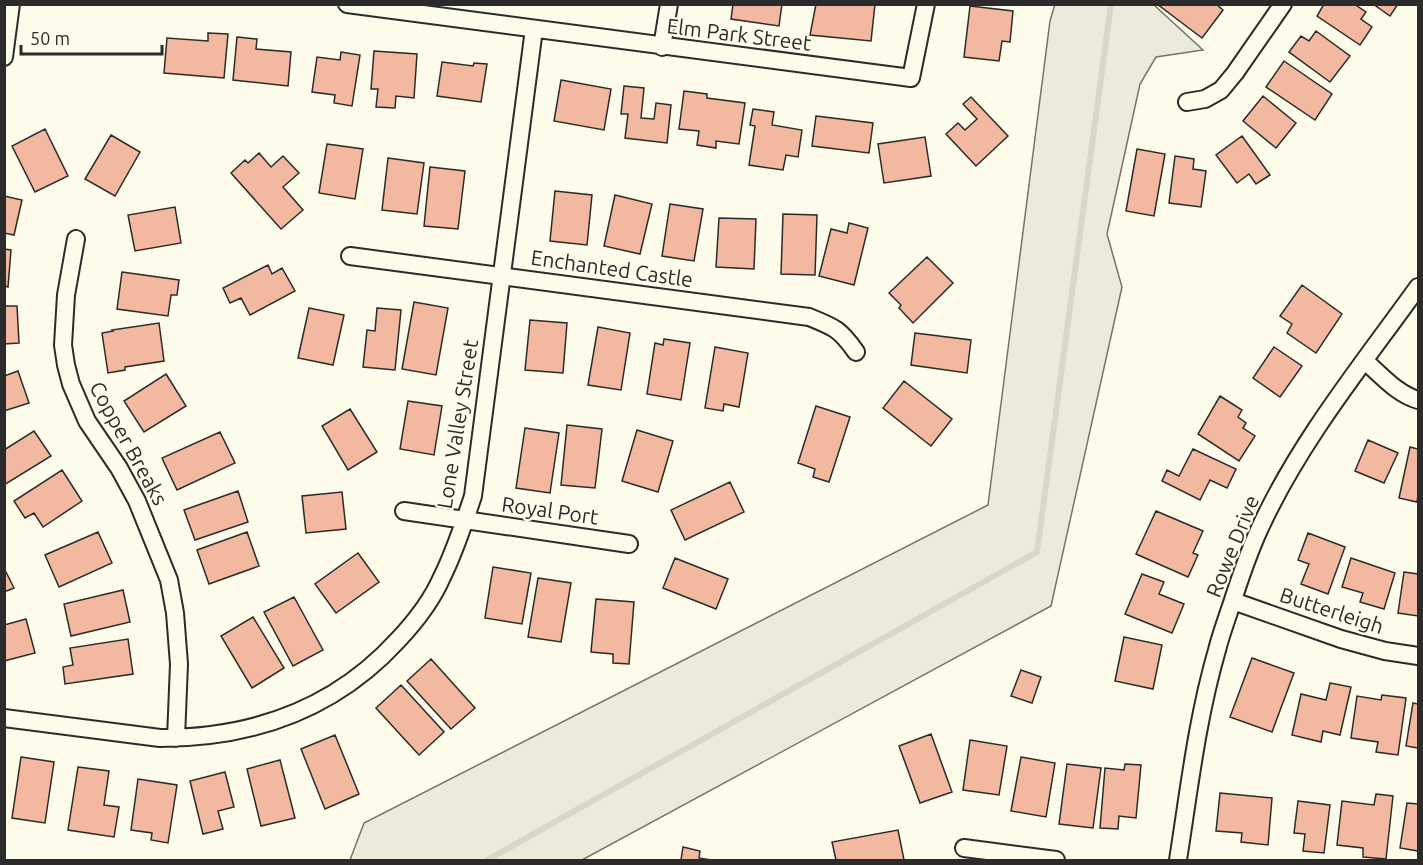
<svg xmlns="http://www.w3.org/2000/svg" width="1423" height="865" font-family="Ubuntu,sans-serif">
<rect width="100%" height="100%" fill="#fdfbea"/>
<path fill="#ecebdb" stroke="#74746e" stroke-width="1.5" d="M1055,4L1154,5L1203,50L1156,57L1140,84L1107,234L1122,287L1051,606L582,860H350L364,823L988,505L1050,21Z"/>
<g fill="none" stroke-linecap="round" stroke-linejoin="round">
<path stroke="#d8d7c9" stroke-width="6" d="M487,860L1037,552L1111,4"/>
</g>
<path fill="#f2b8a0" stroke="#2b2b2b" stroke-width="1.5" d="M733,4H782L779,26L731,19Z
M816,4H875L871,41L810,35Z
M1157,4H1216L1223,10L1202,38Z
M1324,4H1354L1366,12L1361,19L1372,27L1360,45L1317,16Z
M1373,4H1398L1390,16Z
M970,6L1013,11L1010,42L1002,41L999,61L964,57Z
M1316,31L1350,56L1330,82L1289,52L1301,36L1309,41Z
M208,33L228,34L224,78L164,73L167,38L208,41Z
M237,37L257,39L256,49L291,52L288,86L233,80Z
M374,51L417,54L414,98L396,96L395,108L376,107L378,89H371Z
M341,52L360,55L352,106L334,103L335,95L312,92L317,57L340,60Z
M1284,61L1332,94L1315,120L1266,87Z
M442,62L473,66L474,63L487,64L481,102L437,96Z
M561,80L611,89L604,130L554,121Z
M624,86L644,88L641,118L654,119L656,103L671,105L667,143L625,138L628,114H621Z
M684,91L707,94V98L745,103L739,144L716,141V148L697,145L699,131L679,129Z
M1263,96L1296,123L1276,148L1243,121Z
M971,97L1008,136L976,166L946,134L958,123L965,130L977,119L963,104Z
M753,109L774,112L772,125L802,130L798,157L786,155L783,170L749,165L755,126L750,125Z
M816,116L873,123L869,153L812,146Z
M45,129L68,176L35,192L12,146Z
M111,135L140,152L115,196L85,179Z
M1242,136L1270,175L1256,184L1249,174L1237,183L1216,155Z
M925,137L931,176L884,183L878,144Z
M327,144L363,149L355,199L319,193Z
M1137,149L1165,154L1154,216L1126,211Z
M259,153L271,167L283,156L299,173L283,187L303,210L281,229L231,173L245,160L248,163Z
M1175,156L1194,159L1193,169L1206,171L1201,207L1169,203Z
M388,158L424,163L417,214L382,210Z
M430,167L465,171L458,229L424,226Z
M555,191L592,195L587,245L550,241Z
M615,195L652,204L640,254L604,246Z
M4,196L22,200L14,235L4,233Z
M670,204L703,209L694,261L662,256Z
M175,207L181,243L135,251L128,215Z
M783,214L817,215L815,275L781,274Z
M719,218L756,219L754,269L716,267Z
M849,223L868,228L854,285L819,276L831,229L847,233Z
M4,249L11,250L8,287L4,286Z
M927,257L953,283L913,323L899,308L901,305L889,293Z
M268,265L272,274L282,268L295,291L250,315L241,298L230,303L223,288Z
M122,272L179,280L177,295H171L168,316L117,309Z
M1302,285L1342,314L1316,353L1287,333L1292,324L1280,316Z
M414,302L448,308L436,375L402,369Z
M4,306H17L19,343L4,344Z
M309,308L344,315L333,365L298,358Z
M377,308L401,310L395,370L363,367L367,330L375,331Z
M530,320L567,323L563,373L525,370Z
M159,323L164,361L125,367V370L108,373L102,333L113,331L112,330Z
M598,327L630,333L621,390L588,385Z
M915,333L971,340L967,373L911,365Z
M664,339L690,343L681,400L647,394L655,343L663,345Z
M715,347L748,353L739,407L724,404L723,411L705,408Z
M1274,347L1302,366L1280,397L1253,378Z
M18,371L29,403L4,411V376Z
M166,374L186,406L144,432L124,401Z
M904,381L952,419L931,446L883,408Z
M1220,396L1242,410L1238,417L1246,423L1243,428L1255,436L1239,461L1198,434Z
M408,401L442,406L434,455L400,449Z
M816,406L850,417L829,482L813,477L815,469L798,463Z
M350,409L377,452L348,470L322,426Z
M567,425L602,429L595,488L561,485Z
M525,428L559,433L550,493L516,488Z
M637,430L673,441L658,492L622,481Z
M34,431L51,456L4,485V450Z
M220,432L235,463L177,490L162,458Z
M1368,440L1398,453L1384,483L1355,471Z
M1410,447L1418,449V495L1417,502L1399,498Z
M1193,449L1236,469L1227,488L1210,480L1200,500L1162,481L1167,470L1179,476Z
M62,470L82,501L43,527L34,513L25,518L14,501Z
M730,482L744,512L685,540L671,510Z
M238,491L248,522L195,540L184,510Z
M342,492L346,529L306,533L302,496Z
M1156,511L1203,531L1193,553L1198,555L1188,577L1136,554Z
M98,532L112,563L59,587L45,555Z
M247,532L259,566L209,584L197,550Z
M1308,533L1345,547L1328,594L1301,584L1309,564L1298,560Z
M358,553L379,582L336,613L315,584Z
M675,558L728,579L716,609L663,588Z
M1351,558L1395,573L1384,609L1360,602L1363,593L1342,587Z
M493,567L531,573L522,624L485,618Z
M4,568L14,588L4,592Z
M1404,572L1418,574V616L1398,613Z
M1142,574L1164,582L1159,594L1184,604L1172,633L1125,614Z
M538,578L571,583L561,642L528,637Z
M123,590L130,622L71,636L64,604Z
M294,597L323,650L293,666L264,612Z
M596,599L634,602L629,664L613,663V654L591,652Z
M253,617L284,668L252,688L221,636Z
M26,619L35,653L4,661V625Z
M1124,637L1162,645L1153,689L1115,681Z
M128,639L133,674L65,684L63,667L73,665L70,648Z
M1252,658L1294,673L1272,732L1230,717Z
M431,659L475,708L451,729L407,681Z
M1021,670L1041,677L1032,703L1011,696Z
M1330,683L1351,687L1340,735L1323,731L1321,742L1292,735L1301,694L1326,700Z
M401,685L444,732L419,755L376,708Z
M1382,695L1406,698L1398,755L1376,752L1378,742L1351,738L1357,696L1381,700Z
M1413,703L1418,704V748L1406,746Z
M931,734L952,792L920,803L899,746Z
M335,735L359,794L325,809L301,749Z
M970,740L1007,746L999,795L963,790Z
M21,757L54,762L45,823L12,818Z
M1021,757L1055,763L1046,817L1011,811Z
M280,760L295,818L261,826L247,769Z
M1067,764L1101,768L1093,828L1059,824Z
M1125,764L1141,765L1136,818L1119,816L1118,829L1100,828L1105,768L1124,770Z
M78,767L109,771L104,805L119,807L114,837L68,830Z
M225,772L234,807L218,811L223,829L203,834L190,781Z
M138,779L177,785L168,843L151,840L152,833L131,830Z
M1220,793L1272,798L1268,845L1241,842L1242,833L1216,831Z
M1376,794L1393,796L1386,859L1363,857V848L1337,845L1342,801L1374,805Z
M1298,801L1330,805L1324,853L1303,851L1305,834L1294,833Z
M1407,803L1418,804V851L1400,848Z
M898,830L904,860H836L832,842Z
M683,847L700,851L699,858L711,860H681Z"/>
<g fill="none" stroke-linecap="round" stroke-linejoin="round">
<g stroke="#2b2b2b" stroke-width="20">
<path id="street" d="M347,4L911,78L926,4
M662,47L669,4
M4,57L11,4
M1187,102L1205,99L1221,90L1235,73L1283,4
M76,239L66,295L63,345L66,365L71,384L87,421L119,468L137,501L169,580L175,613L179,664L176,738
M350,256L809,317C834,327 840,329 856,352
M1365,361C1381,375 1397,394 1418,400
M404,511L629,544
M1233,601L1341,639L1385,651L1418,656
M4,718L160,738C252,738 335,709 398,640C415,622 432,600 442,577C455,551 464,523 473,496L534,29
M964,848L1056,860
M1178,860C1189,790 1197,719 1217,650C1221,634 1227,618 1232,603C1240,578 1248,554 1259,530C1299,442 1362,365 1418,287"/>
</g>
<use href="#street" stroke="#fdfbea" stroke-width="16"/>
</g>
<g text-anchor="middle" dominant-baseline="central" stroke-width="4.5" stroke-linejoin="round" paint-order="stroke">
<g font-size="21" fill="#2b2b2b" stroke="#fdfbea">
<text transform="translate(739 34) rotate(7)">Elm Park Street</text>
<text transform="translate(612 268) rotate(8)">Enchanted Castle</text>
<text transform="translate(457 424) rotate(-81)">Lone Valley Street</text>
<text transform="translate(129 443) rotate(61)">Copper Breaks</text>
<text transform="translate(550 510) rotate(8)">Royal Port</text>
<text transform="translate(1232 546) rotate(-68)">Rowe Drive</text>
<text transform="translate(1332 610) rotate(18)">Butterleigh</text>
</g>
</g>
<rect width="1423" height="865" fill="none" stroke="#2b2b2b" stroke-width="12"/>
<path d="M21 45v9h141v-9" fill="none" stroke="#2b2b2b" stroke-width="3"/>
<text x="30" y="45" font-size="18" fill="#2b2b2b" stroke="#fdfbea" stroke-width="4.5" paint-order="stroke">50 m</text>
</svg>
